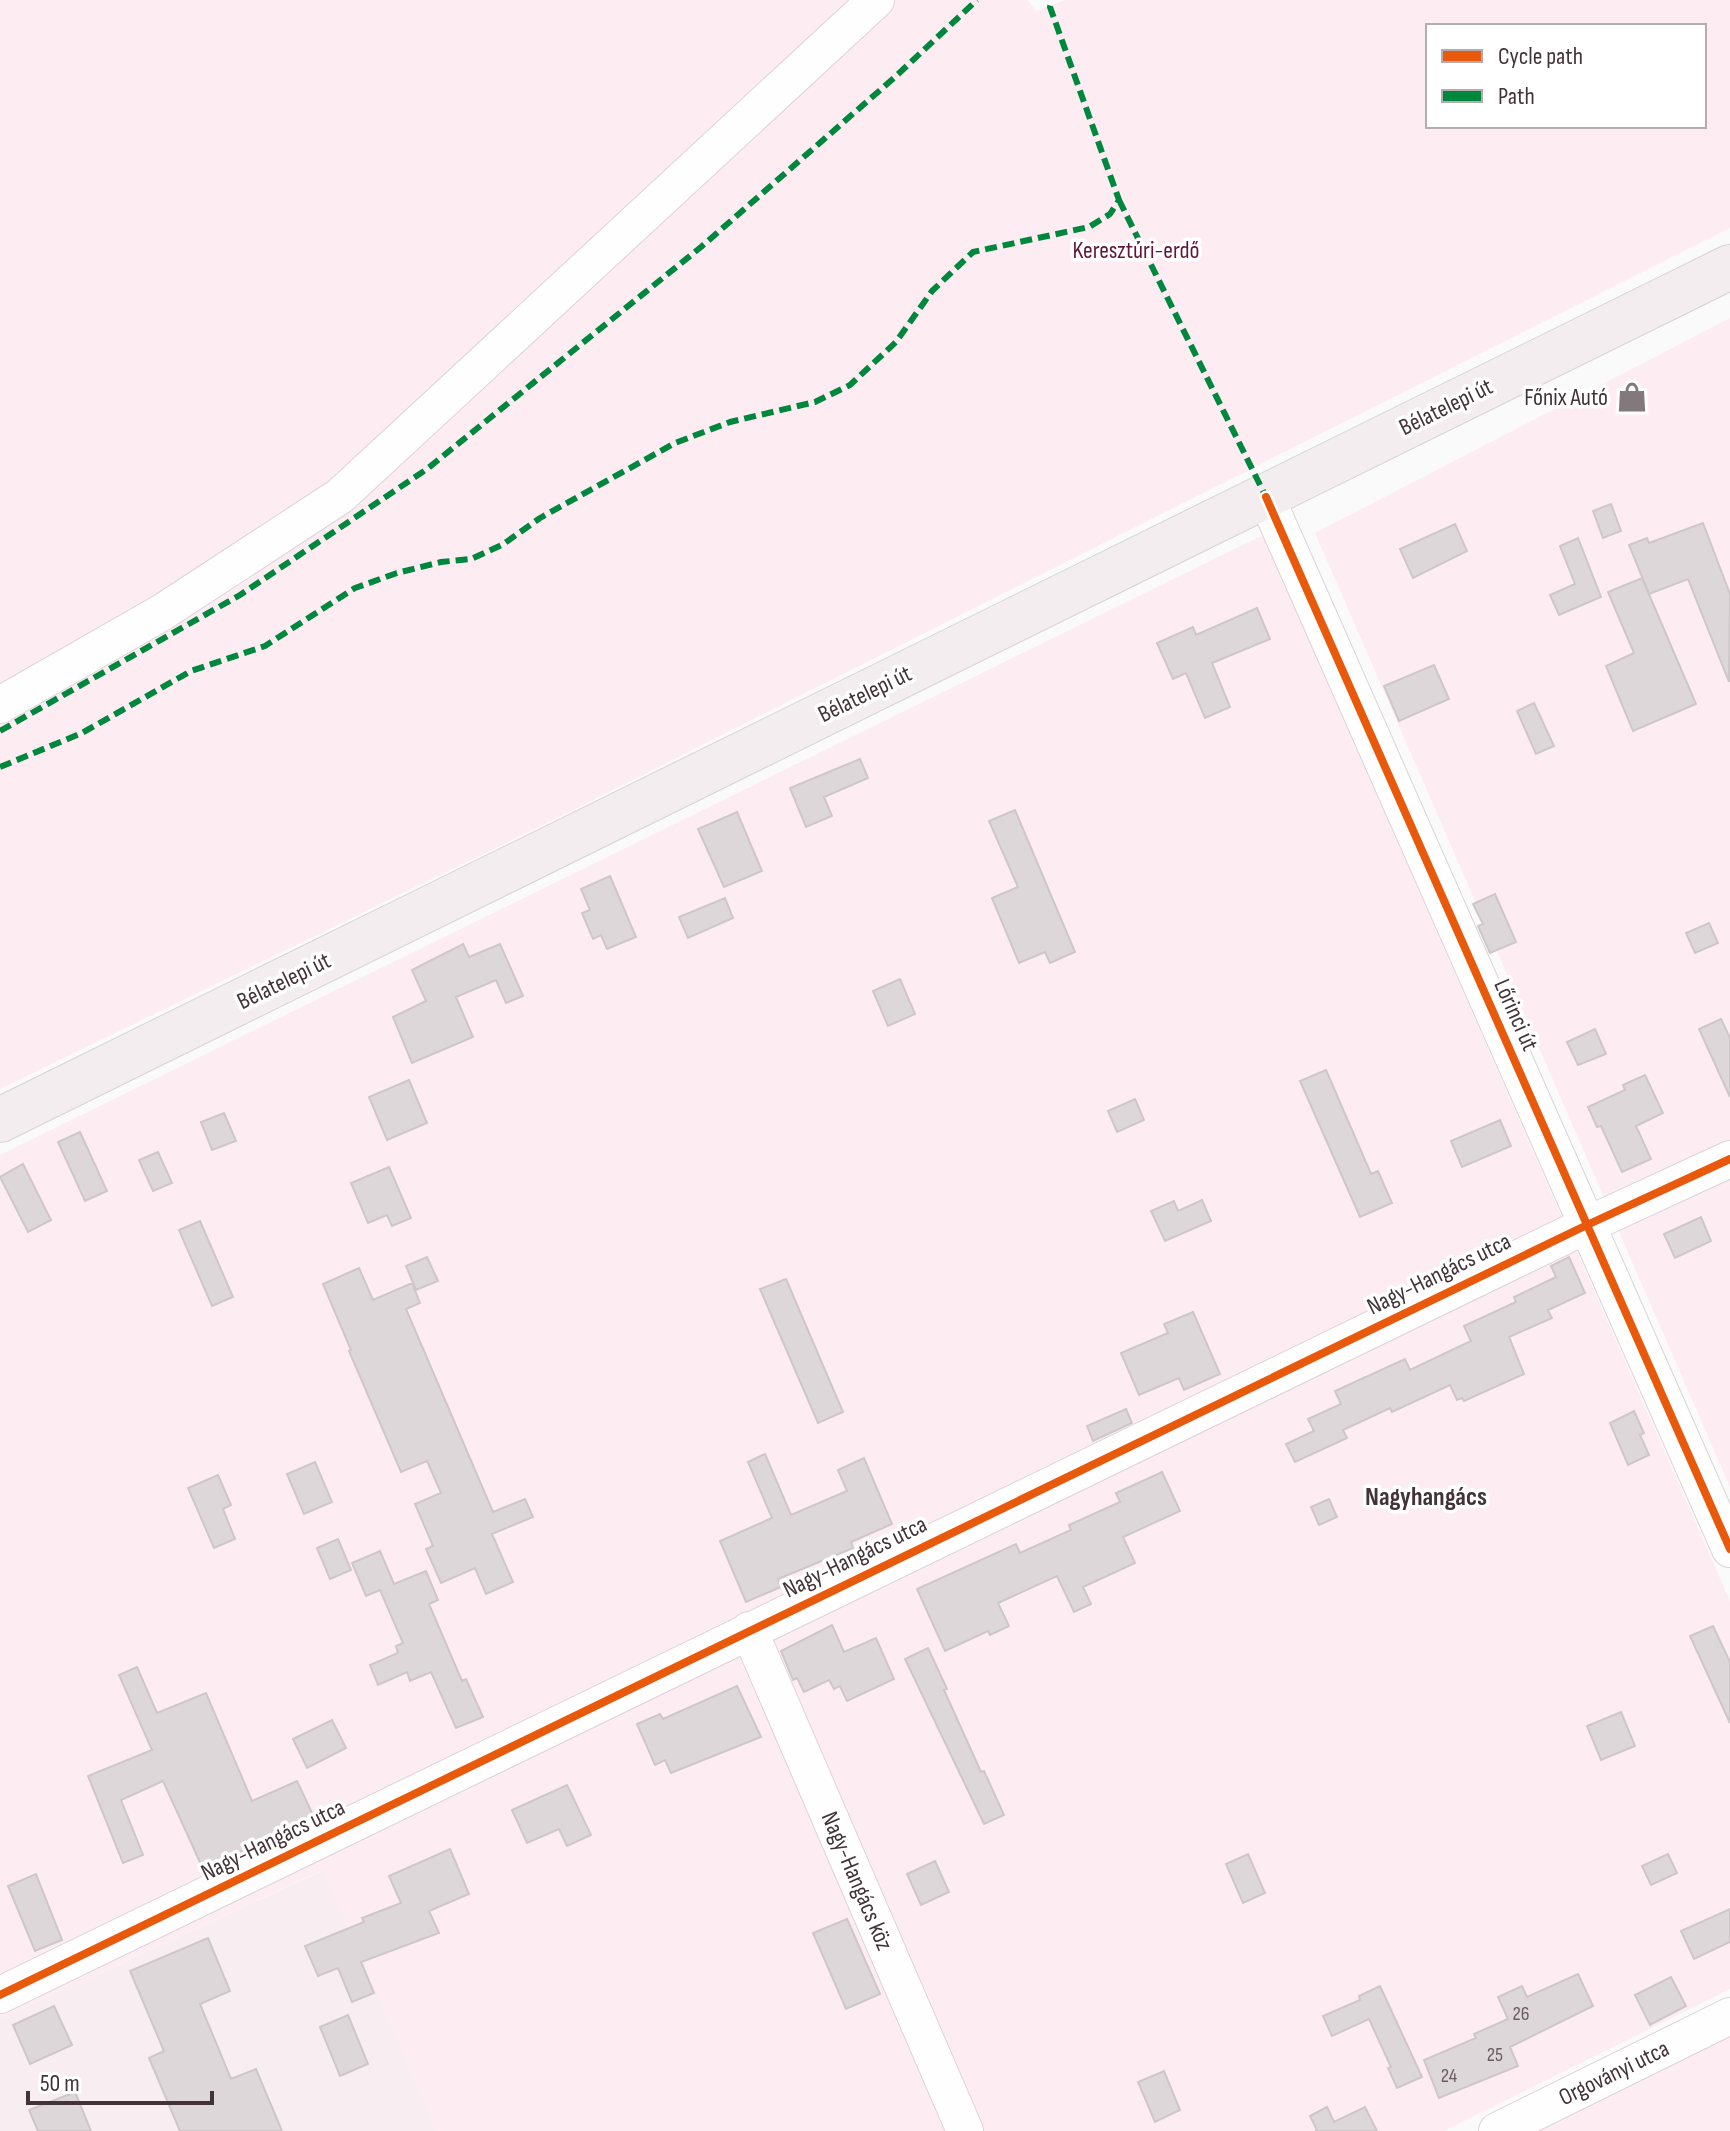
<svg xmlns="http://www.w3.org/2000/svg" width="1730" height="2131" font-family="'Sofia Sans Condensed',sans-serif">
<rect width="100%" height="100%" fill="#fafafa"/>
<path fill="#f8edf0" d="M324,1870L437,2131H0V2019Z"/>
<path fill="#fdedf2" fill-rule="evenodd" d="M0,0H1028L1036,11L1065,0H1730V228L539,827L0,1089ZM1428,26H1704V126H1428Z
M1730,318V1487L1315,533Z
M1263,535L1730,1601V1989L1444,2131H437L323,1870L0,2019V1155Z
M1730,2034V2131H1537Z"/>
<path fill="#ded7da" stroke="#cec7c9" stroke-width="2" d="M1611,504L1621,531L1603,538L1593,511Z
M1703,523L1730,594L1729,682L1688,579L1649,594L1629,545L1647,538L1649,543Z
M1455,524L1467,551L1413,578L1400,549Z
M1578,538L1601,597L1559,615L1550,595L1575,584L1560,546Z
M1642,578L1696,704L1633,731L1606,666L1634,653L1608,592Z
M1257,608L1270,639L1212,663L1230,707L1205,718L1186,673L1173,679L1157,643L1193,627L1196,635Z
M1434,665L1449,699L1399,721L1384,686Z
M1534,703L1554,746L1536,754L1517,711Z
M860,759L868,778L824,797L832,816L806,827L790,788Z
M1015,810L1075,952L1050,963L1045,952L1019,963L992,898L1018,887L989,821Z
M737,812L762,871L724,887L698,829Z
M610,876L636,937L607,949L601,935L593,939L582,913L590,910L581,889Z
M1495,894L1516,942L1490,953L1478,926L1483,924L1473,904Z
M725,898L733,918L688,938L679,917Z
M1709,923L1718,943L1695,953L1686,933Z
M463,944L469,957L500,944L523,996L506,1003L496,980L456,997L473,1037L412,1063L393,1017L426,1001L412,970Z
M900,979L915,1014L888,1026L873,991Z
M1721,1019L1730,1038V1097L1699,1029Z
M1595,1029L1606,1054L1578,1065L1567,1042Z
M1326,1070L1371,1174L1378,1171L1392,1203L1360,1217L1300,1081Z
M1645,1075L1663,1113L1636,1126L1651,1159L1622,1172L1601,1126L1597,1127L1588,1107L1625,1090L1623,1085Z
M409,1080L427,1123L387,1140L369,1097Z
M1135,1099L1144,1120L1117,1132L1108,1111Z
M224,1113L236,1141L212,1150L201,1122Z
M1500,1120L1511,1146L1462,1167L1451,1141Z
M80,1132L107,1191L85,1201L58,1142Z
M158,1152L172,1183L153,1191L139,1160Z
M23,1164L51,1220L28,1232L0,1177Z
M389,1167L411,1218L392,1226L387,1215L368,1223L351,1183Z
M1202,1200L1211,1221L1165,1241L1151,1211L1174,1201L1178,1211Z
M1701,1217L1711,1241L1675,1258L1664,1234Z
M200,1221L233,1297L212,1306L179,1230Z
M427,1257L438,1281L416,1290L406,1266Z
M1569,1257L1585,1293L1548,1310L1552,1318L1509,1337L1524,1374L1464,1401L1462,1398L1457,1400L1450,1385L1392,1412L1390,1408L1343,1430L1347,1438L1295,1462L1286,1444L1314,1431L1308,1419L1341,1404L1335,1391L1405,1359L1410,1370L1471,1341L1464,1326L1516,1302L1514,1297L1556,1277L1551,1266Z
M359,1268L373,1300L412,1283L420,1303L406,1309L493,1512L525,1499L533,1517L492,1534L513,1582L486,1594L475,1568L441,1583L426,1549L433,1546L415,1504L441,1493L427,1461L401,1472L349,1351L351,1350L323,1284Z
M786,1279L843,1412L818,1423L760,1289Z
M1193,1312L1220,1374L1184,1390L1179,1378L1139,1395L1121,1353L1168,1333L1164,1324Z
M1126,1409L1132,1423L1093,1441L1087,1426Z
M1634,1411L1644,1433L1640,1435L1649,1455L1628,1465L1610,1423Z
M765,1454L791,1515L847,1491L838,1470L864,1458L892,1524L851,1542L853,1548L778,1579L781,1587L746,1602L720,1541L772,1518L748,1462Z
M315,1462L332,1502L304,1514L287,1474Z
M1162,1472L1180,1511L1123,1537L1135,1563L1083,1587L1091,1604L1074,1612L1057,1576L998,1603L1009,1626L990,1635L988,1631L945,1651L917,1589L1016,1544L1020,1553L1071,1530L1069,1525L1120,1502L1116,1493Z
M218,1475L231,1505L223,1509L235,1539L214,1548L188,1488Z
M1329,1499L1337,1517L1319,1525L1311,1507Z
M338,1539L351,1570L330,1579L317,1548Z
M380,1551L394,1584L426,1571L438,1600L429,1604L462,1681L466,1679L483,1717L456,1728L431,1672L410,1681L407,1672L378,1685L370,1665L398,1653L396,1646L403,1643L380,1590L366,1596L352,1563Z
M832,1625L844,1652L876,1638L894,1679L847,1701L840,1686L834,1689L829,1680L804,1692L797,1678L793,1680L781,1651Z
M1713,1626L1730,1662V1723L1690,1636Z
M928,1648L947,1689L944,1690L981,1772L984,1771L1004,1815L984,1824L905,1659Z
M137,1667L157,1713L206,1693L252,1801L297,1781L314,1817L266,1838L204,1871L163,1781L121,1800L143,1855L123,1863L88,1776L152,1750L119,1675Z
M737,1686L761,1737L671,1773L665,1760L655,1765L637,1724L660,1714L663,1719Z
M1621,1712L1635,1746L1601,1760L1587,1726Z
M332,1720L346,1748L307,1768L293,1739Z
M567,1785L591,1835L567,1846L559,1829L527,1843L512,1810Z
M450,1849L469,1894L429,1911L439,1933L361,1962L374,1993L352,2002L338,1968L318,1976L305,1946L364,1922L362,1918L401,1903L389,1876Z
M1248,1854L1265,1893L1243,1903L1226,1864Z
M1668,1854L1677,1873L1651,1885L1642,1866Z
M935,1861L949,1892L921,1905L907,1874Z
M36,1874L62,1940L35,1951L8,1886Z
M1730,1909V1942L1694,1959L1681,1931Z
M847,1919L880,1994L846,2009L813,1933Z
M208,1938L230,1991L200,2004L231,2079L256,2069L282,2131H180L149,2058L164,2051L130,1971Z
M1578,1974L1593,2006L1510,2047L1518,2066L1439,2098L1424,2060L1476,2038L1474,2034L1508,2019L1498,1997L1522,1986L1527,1997Z
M1671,1977L1686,2006L1650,2025L1635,1995Z
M1380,1986L1422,2077L1397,2088L1388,2068L1391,2067L1369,2019L1332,2036L1323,2016L1360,2000L1359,1996Z
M54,2006L72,2045L30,2064L13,2025Z
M348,2015L368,2064L340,2076L320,2027Z
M1164,2071L1180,2110L1155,2122L1138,2082Z
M75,2092L91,2131H38L29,2110Z
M1327,2107L1334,2122L1365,2107L1377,2131H1315L1317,2130L1310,2116Z"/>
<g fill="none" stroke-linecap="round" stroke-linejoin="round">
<g stroke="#dcd4d6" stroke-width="38">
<path id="minor" d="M1266,497L1730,1549
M0,705L161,613L340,496L876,0
M749,1630L965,2131
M0,1995L1587,1225L1730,1159
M1497,2131L1730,2016"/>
</g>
<g stroke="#d8d5d6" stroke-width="46">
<path id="major" d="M0,1120L1730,267"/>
</g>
<use href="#minor" stroke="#fefefe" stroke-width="36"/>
<use href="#major" stroke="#f4edf0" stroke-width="44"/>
<path stroke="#00873e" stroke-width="6" stroke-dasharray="12 6" stroke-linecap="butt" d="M1119,200L1266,497
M0,731L240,595L427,469L701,247L895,77L977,0
M0,767L82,733L191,671L265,646L355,588L397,573L441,562L471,559L502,545L540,518L675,443L730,422L815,402L850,385L896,342L932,291L973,252L1089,227L1110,214L1119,200L1050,7L1052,0"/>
<g stroke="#fff" stroke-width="13">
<path id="cycleway" d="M1266,497L1730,1549
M0,1995L1587,1225L1730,1159"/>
</g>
<use href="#cycleway" stroke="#e8590c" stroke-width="8"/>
</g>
<defs>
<g id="shop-bare" transform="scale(2.4)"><path d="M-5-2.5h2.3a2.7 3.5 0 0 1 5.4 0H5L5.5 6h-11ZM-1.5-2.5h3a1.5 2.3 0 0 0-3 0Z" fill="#83797c" stroke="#fff" stroke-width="2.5" paint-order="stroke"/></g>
</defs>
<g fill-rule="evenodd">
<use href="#shop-bare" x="1632" y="397"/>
</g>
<g text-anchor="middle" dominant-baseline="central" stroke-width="7" stroke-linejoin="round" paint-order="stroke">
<g font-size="20" fill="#6a5c60">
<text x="1521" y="2014">26</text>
<text x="1495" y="2055">25</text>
<text x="1449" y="2076">24</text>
</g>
<g font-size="24" fill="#611638" stroke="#fff">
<text x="1136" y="250">Keresztúri-erdő</text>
</g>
<g font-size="24" fill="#433338" stroke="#fff" text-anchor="end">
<text x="1608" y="397">Főnix Autó</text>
</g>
<g font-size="24" fill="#433338" stroke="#fff">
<text transform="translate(1446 407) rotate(-26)">Bélatelepi út</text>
<text transform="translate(865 694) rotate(-26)">Bélatelepi út</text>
<text transform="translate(284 981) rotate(-26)">Bélatelepi út</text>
<text transform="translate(1516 1015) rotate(66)">Lőrinci út</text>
<text transform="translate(1439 1274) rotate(-26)">Nagy-Hangács utca</text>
<text transform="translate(855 1557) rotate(-26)">Nagy-Hangács utca</text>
<text transform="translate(273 1840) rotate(-26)">Nagy-Hangács utca</text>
<text transform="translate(857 1881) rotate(67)">Nagy-Hangács köz</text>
<text transform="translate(1614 2073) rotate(-26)">Orgoványi utca</text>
</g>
<g font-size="26" font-weight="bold" fill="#433338" stroke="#fff">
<text x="1426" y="1497">Nagyhangács</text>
</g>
</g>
<rect x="1426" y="24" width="280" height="104" fill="#ffffff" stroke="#b4adaf" stroke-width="2"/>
<rect x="1442" y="50" width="40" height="12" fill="#e8590c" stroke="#b4adaf" stroke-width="2"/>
<text x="1498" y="64" font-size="24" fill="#433338">Cycle path</text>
<rect x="1442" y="90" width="40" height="12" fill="#00873e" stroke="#b4adaf" stroke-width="2"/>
<text x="1498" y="104" font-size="24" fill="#433338">Path</text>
<path d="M28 2091v12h184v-12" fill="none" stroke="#433338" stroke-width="4"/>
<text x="40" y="2091" font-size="24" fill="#433338" stroke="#ffffff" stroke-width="6" paint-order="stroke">50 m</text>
</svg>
